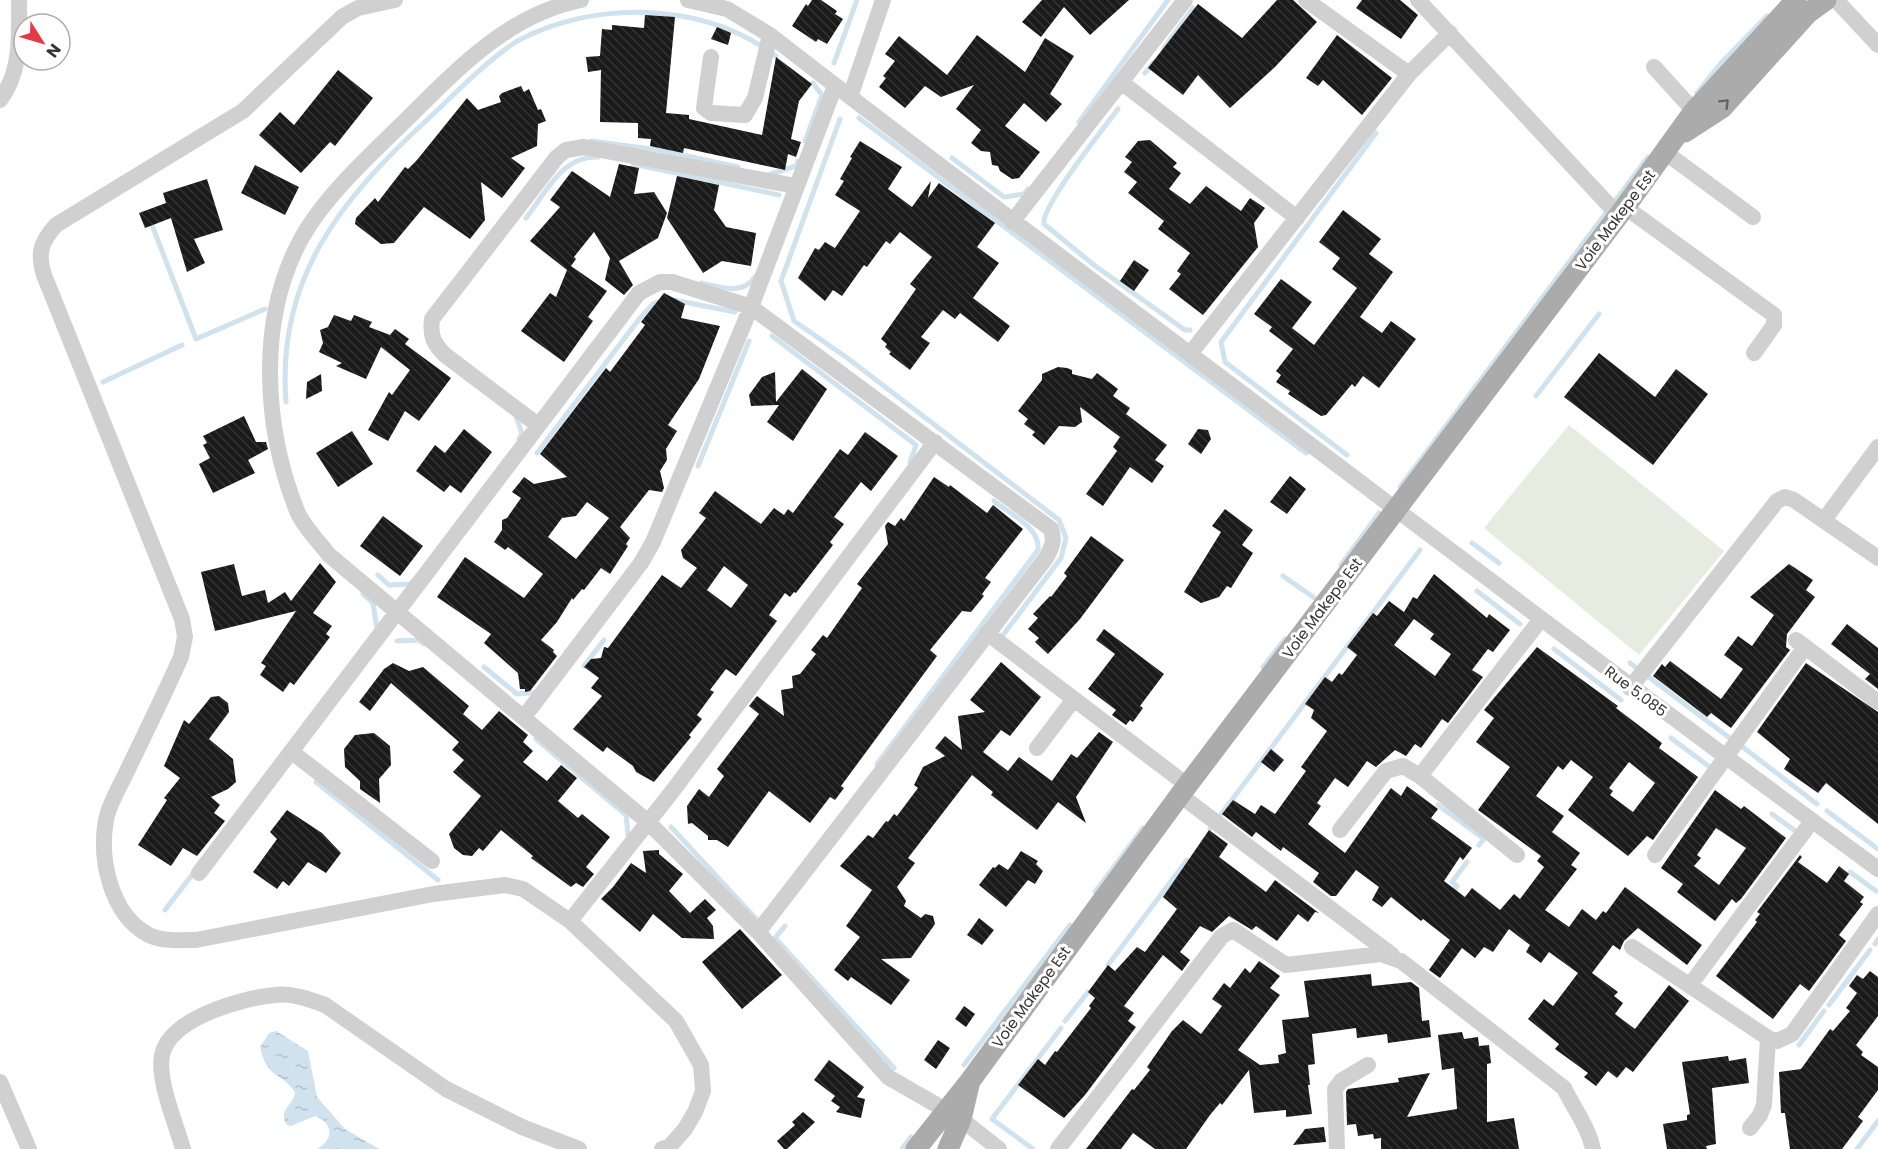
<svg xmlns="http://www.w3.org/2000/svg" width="1878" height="1149" font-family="Poppins,sans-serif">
<defs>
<pattern id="water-ripples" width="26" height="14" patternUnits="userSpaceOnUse" patternTransform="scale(1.5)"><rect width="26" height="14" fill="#cfe2ee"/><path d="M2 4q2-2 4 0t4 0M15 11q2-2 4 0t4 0" fill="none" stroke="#b2c2cd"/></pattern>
<pattern id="building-back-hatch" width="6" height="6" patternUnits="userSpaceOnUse" patternTransform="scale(1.5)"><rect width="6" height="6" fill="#1a1a1a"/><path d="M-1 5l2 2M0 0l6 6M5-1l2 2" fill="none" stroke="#333"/></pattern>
</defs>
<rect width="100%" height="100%" fill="#fff"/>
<path fill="#e6ecdf" d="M1569,425L1724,551L1639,655L1484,528Z"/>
<path fill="url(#water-ripples)" d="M276,1031L308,1051L317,1097L345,1129L379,1149H317C334,1140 334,1123 315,1116L291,1126L287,1125C277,1109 294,1106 295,1092C280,1071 267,1079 260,1047L269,1033Z"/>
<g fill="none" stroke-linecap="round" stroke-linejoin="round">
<path stroke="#cfe2ee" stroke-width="5" d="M1164,48L1193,8
M834,63L857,0
M1145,73L1153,63
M1697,93L1721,63L1767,16
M1118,109C1104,128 1041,206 1044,224L1094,265L1185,330H1190
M859,118L1306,453
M840,119L781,281L794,321L846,357L1059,520L1066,538L1061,558L1000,639
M1079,122L1168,0
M591,141L659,150L738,167
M805,141L822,95L813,83
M952,158L1004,197L1024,194L1028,189
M633,164L779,195
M771,174L796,166L798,161
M526,218C546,193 562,155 598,157
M152,225L196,339L265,309
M701,283C720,287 742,296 755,277
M674,300L735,312
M772,336L916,445L910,462
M103,382L182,345
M1536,396L1599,314
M286,402C276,278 342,198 428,119C457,92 484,63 517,41C596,0 702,1 776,56
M516,416L522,434L519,439
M537,453L640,318L653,304L662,300
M1347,455L1225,362L1221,342L1376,133
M698,466L749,341
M1400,487L1648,157
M1472,543L1499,563
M1341,565L1379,513
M378,575L389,585L410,584L413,581
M1283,576L1316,599
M1477,591L1520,624
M363,594L373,603L377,629
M397,641L419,640L424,644
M1554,649L1621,700
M1630,663L1731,739
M584,666L604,640
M484,667L517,694L539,692
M1263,667L1285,639
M1671,738L1711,768
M536,739L626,815L628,835
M1740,745L1817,804
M877,764L1038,550C1041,527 1008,513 994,501
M316,782L438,880
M1438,805L1484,839L1479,845
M1827,811L1878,849
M1772,814L1794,830
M671,827L758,921L762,918
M1210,829L1420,550
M1850,872L1876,891
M1095,892L1143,828
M1452,893L1457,886L1452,882L1467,862
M165,910L195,871
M785,926L775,938L894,1068
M1875,944L1878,939
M1108,965L1187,860
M1829,1005L1870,950
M1065,1021L1088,992
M1799,1045L1824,1011
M964,1065L1070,925
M902,1149L911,1137
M1033,1149L992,1119L1061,1028
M1857,1149L1878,1121"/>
</g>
<path fill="url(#building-back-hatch)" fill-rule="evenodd" d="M812,0H821L837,11L835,14L843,19L827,44L818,39L816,42L792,26L806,4L808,6Z
M1042,0H1129L1090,35L1064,7L1041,37L1022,22Z
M1277,0H1293L1317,22L1275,67L1230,108L1198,75L1183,95L1148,68L1198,4L1242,38Z
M1362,0H1400L1418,15L1401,39L1356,8Z
M645,15L675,17L666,113L689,115V119L762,135L776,57L812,84L799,101L791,139L801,142L796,157L788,154L785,170L684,148L683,153L650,146L651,139L638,138V123L600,122L601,70L588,72L586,57L600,56L602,29L612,30V25L644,28Z
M717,27L731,33L728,45L711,39Z
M977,35L1025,72L1045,38L1074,56L1050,94L1062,104L1046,122L1024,103L1005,126L1040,152L1019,178L1012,179L1000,171L998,166L992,165L990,152L981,151L971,143L981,130L956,109L974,85L941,97L925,86L905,108L879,87L886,78L883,76L895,61L885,54L899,36L947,75Z
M1337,35L1392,78L1362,115L1323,80L1318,86L1306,78Z
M338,70L373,98L335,146L330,142L301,173L259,135L280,112L294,125Z
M521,86L524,92L529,89L538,110L541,109L546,121L538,124L537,146L511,158L525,168L502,198L481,182L485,220L470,239L424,207L394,243L381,244L355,224L356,218L375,198L378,202L405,167L408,169L417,160L467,98L478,110L501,102L499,96L502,93Z
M1150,140L1177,163L1173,167L1181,173L1169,189L1190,204L1206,186L1241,211L1250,198L1265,208L1254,223L1258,247L1203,315L1169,289L1181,274L1177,271L1190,253L1158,229L1164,221L1128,193L1137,182L1124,172L1132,162L1125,157L1138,141Z
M860,141L902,167L888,189L912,207L931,181L928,198L939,183L995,223L977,247L999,263L973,298L1010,326L998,342L960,313L955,319L943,310L921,337L930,343L910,370L889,354L891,352L885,347L887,344L881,339L916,289L910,284L932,257L900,232L890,244L886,241L867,267L864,265L842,296L833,290L825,301L798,278L815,248L819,250L825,242L835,248L860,211L835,195L844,181L840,179L852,158L850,157Z
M619,164L639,168L634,194L654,192L667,213L658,238L619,261L633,285L624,295L605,280L610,258L594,232L574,257L576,259L571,266L607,291L588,317L593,321L564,362L521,331L550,293L556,297L567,270L530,241L560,207L550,200L572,171L610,197Z
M255,165L299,187L285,215L241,193Z
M677,176L719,185L714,210L726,227L756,233L751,266L722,261L703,273L667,218Z
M207,179L223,230L194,239L205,263L187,272L171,218L145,228L139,213L166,203L163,193Z
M1343,210L1381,239L1369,254L1393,272L1360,317L1382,333L1391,321L1416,339L1379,388L1363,376L1355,387L1352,384L1326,415L1321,416L1288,394L1290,391L1276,382L1281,375L1276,371L1293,349L1269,331L1272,327L1254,314L1281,279L1312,302L1292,328L1314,345L1357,288L1332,269L1340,258L1319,242Z
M1134,260L1149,270L1134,291L1120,281Z
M664,293L685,304L681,318L720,326L699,379L668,425L677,431L666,449L667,460L660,471L664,488L662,492L649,490L620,527L630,538L626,544L628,546L610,574L601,568L584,590L582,589L573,600L572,598L557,622L541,640L554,650L553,652L557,656L530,691L525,692V689H520L518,673L484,643L491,634L437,597L465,557L524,598L543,574L508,547L505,550L494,542L502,530V520L507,518L521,498L512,492L524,477L534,484L567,477L540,454L606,368L610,372L645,325L641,322ZM587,502L609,518L576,559L548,537L562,518L576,516Z
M334,315L351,321L354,315L372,322L369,327L390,335L395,329L409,339L405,344L451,378L419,421L405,411L388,441L368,430L389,392L392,395L410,370L381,347L366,379L336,366L342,363L319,352L323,343L320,330L328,327Z
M1599,353L1655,397L1676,369L1708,394L1653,465L1564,397Z
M1058,367L1067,368L1072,370V374L1092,379L1097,373L1118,389L1113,396L1130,408L1126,414L1167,445L1155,460L1164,466L1152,483L1130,467L1103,506L1086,494L1117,451L1113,447L1120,437L1080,407L1082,422L1075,427L1059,426L1044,445L1032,435L1035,432L1024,424L1028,419L1018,411L1042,380V374Z
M802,369L827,389L793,441L767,422L779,405L751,406L749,395L762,377L775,372L776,402Z
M321,374L322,391L306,399L307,382Z
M244,416L256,442H266L268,449L248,460L255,473L213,493L199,464L210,458L203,445L207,443L203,436Z
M464,429L492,452L461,493L450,485L444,492L416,471L435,445L445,453Z
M1198,429L1208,430L1211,439L1201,454L1188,444Z
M352,431L373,464L338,487L316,453Z
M865,432L898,456L871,491L861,482L834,517L844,524L830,542L833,545L796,593L794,592L790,597L785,593L769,615L777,621L736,676L726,669L710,690L714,692L697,715L702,719L689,735L691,737L654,782L636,772L633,766L607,747L603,752L573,729L602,696L591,688L599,678L584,667L591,659L601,658L604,647L608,648L662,575L681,588L697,568L683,558L681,550L706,518L699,513L715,491L761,524L774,508L784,515L788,509L793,513L840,449L848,455ZM724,566L748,585L731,608L707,590Z
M1290,476L1306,489L1287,514L1270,502Z
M934,477L949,487L950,485L987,513L993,505L1023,529L985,578L991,582L982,594L984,596L971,612L962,611L930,650L937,656L841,786L844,788L835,800L830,797L810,823L769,791L728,847L717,840H708V836L692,823L688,824L687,806L699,789L709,797L724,776L717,769L759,714L749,706L757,696L784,716L781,690L793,688L792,676L800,674L816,654L811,650L823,635L827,638L862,588L857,584L888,544L885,526L888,522L895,526L901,518L904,521Z
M1225,509L1253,530L1242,545L1253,553L1231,588L1227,586L1219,597L1201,603L1184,592L1221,532L1212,526Z
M383,516L423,546L400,576L360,546Z
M1091,536L1124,560L1080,619L1048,654L1035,642L1039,638L1028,629L1038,618L1033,614L1050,596L1051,597L1067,576L1064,573Z
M320,563L336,582L313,613L332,626L326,634L330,637L294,685L290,682L283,692L260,675L266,666L261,663L296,611L215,631L201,572L234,564L242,596L265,590L268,603L285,592L291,601Z
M1789,564L1813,580L1806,590L1815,597L1787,634L1786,647L1790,650L1731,728L1711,713L1707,717L1653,676L1662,664L1665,667L1670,661L1721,699L1743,669L1724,655L1738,636L1752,646L1774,615L1750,597Z
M1434,574L1487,618L1489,614L1510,630L1493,652L1488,649L1472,670L1483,677L1448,723L1442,719L1421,748L1415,744L1406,756L1395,750L1376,767L1367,761L1348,787L1335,778L1317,803L1321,806L1308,824L1345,853L1391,788L1401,796L1407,786L1438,809L1431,818L1472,848L1463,860L1460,857L1444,881L1465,897L1472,888L1500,910L1514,894L1520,899L1544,867L1537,861L1541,856L1478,810L1510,767L1476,742L1494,718L1484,710L1537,647L1618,706L1616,708L1662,743L1659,748L1698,777L1653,840L1647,836L1628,856L1568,810L1593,777L1571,760L1563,770L1558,766L1536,796L1564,816L1552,832L1580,853L1571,865L1577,869L1545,910L1569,927L1582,909L1596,920L1603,911L1606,913L1625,887L1702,945L1687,965L1638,928L1624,941L1620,950L1613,945L1592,973L1618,992L1614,996L1623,1003L1615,1014L1635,1029L1669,985L1689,1001L1633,1072L1626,1067L1617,1078L1608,1071L1596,1086L1584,1077L1588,1073L1555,1049L1559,1044L1528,1019L1544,999L1553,1006L1578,973L1549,952L1541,963L1526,952L1530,945L1509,929L1493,952L1484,947L1475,958L1462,948L1440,978L1429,970L1450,940L1423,919L1421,921L1391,897L1382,907L1372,900L1379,887L1356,870L1336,896H1331L1313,882L1319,873L1283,847L1281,851L1256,832L1252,837L1222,814L1233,800L1255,814L1261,805L1275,814L1306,771L1301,767L1327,731L1311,718L1314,710L1305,704L1325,677L1332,682L1339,673L1342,675L1357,655L1347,647L1373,613L1377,616L1389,601L1404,612L1413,597L1417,599ZM1414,619L1434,634L1430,639L1451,654L1435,676L1394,645ZM1629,762L1655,783L1633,812L1610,795L1613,791L1609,788Z
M1847,624L1878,648V689L1865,679L1870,674L1831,644Z
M1104,629L1164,674L1140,706L1143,708L1133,722L1130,720L1126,725L1112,715L1116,710L1088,689L1115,654L1096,640Z
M1001,662L1041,697L1010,736L1001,730L983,752L1008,771L1019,757L1052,781L1071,754L1077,758L1099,732L1113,742L1076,797L1086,823L1058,802L1037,830L991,795L993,792L972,775L908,858L915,863L897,887L906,901L904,906L921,918L925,914L933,916L935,924L911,958L881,959L910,980L891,1005L851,977L848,981L834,970L860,937L846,926L872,890L840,866L868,835L873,838L886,821L888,822L894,814L897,816L918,788L914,785L923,767L945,756L935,748L945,736L962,750L958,716L985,712L970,700Z
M393,663L409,671L423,667L469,706L463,714L482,730L499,711L528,735L523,742L533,751L523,762L547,781L561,765L577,778L558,801L578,818L582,814L610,837L586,867L594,874L583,887L576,883L571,887L531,858L533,856L501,830L483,851L479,848L472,856L463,855L454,848L449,834L481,796L453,772L464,760L452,750L459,742L391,683L370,711L359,702L384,669Z
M1806,663L1878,712V824L1826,783L1818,793L1784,769L1790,759L1757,732Z
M219,696L228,703L229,712L209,739L233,759L236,782L228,789L211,797L220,805L214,813L225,821L197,856L183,848L171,866L138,845L167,800L164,798L180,778L164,766L184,720L189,724L211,697Z
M374,733L390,746L391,765L379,779L380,803L360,789V781L345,767L344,749L355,735Z
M1271,749L1284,760L1274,772L1261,762Z
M1715,790L1741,809L1744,806L1786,838L1741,899L1736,903L1732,899L1715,921L1677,892L1683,884L1661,868ZM1716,828L1746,848L1719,885L1694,866L1701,858L1697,855Z
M287,810L322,833L341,853L326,873L308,862L289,886L283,881L277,889L253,872L277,839L270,832Z
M1209,830L1228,844L1219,857L1266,892L1275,880L1319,913L1315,912L1308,922L1298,914L1277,941L1256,926L1252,930L1229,916L1212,932L1200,926L1180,952L1190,960L1182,971L1163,955L1124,1006L1134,1013L1128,1021L1136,1027L1085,1095L1064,1118L1061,1116L1018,1085L1038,1059L1045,1065L1055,1051L1057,1052L1091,1008L1089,1006L1095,998L1088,992L1108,965L1115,971L1137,947L1145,952L1177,909L1163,897Z
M659,850V854L683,874L669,891L690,913L705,899L716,910L707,918L713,926L714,939L682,938L653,914L640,932L601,899L613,887L631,863L646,873L643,851Z
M1021,851L1038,861L1036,864L1043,871L1035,884L1028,880L1006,907L979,885L993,867L995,868L999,864L1008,870Z
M1800,855L1802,857L1798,862L1827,883L1839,866L1849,874L1844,881L1864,897L1860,902L1863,904L1839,935L1846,941L1821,975L1809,991L1800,984L1773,1019L1716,976L1757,922L1755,920L1760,914L1757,912Z
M979,918L994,930L982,945L967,935Z
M740,929L782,975L742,1009L702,962Z
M1259,961L1280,976L1270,988L1280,995L1238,1050L1260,1065L1279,1063L1278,1055L1286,1053L1282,1020L1309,1017L1304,981L1371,974L1372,986L1411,982L1419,988L1422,1021L1429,1020L1431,1037L1388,1043L1387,1034L1357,1038L1356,1028L1312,1034L1315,1064L1308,1065L1310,1085H1308L1312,1114L1286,1117V1110L1254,1113L1249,1070L1222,1105L1220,1103L1210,1115L1186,1149H1155L1133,1133L1121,1149H1086L1132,1089L1134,1090L1150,1070L1147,1067L1172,1031L1183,1020L1201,1034L1222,1006L1212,999L1224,983L1230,988L1245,968L1250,973Z
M1870,971L1878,977V1016L1856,1045L1863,1052L1861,1055L1878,1067V1090L1858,1117L1863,1121L1842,1149H1790L1785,1113H1781L1779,1072L1801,1069L1830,1029L1833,1031L1850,1011L1846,1008L1857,993L1849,986L1857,975L1863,979Z
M964,1006L975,1014L966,1027L955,1019Z
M1462,1032L1464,1039L1478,1037L1479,1046L1489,1045L1491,1063L1487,1064V1122L1514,1118L1519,1149H1381V1138L1374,1139L1373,1134L1358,1136L1356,1124L1347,1125L1346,1092L1348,1089L1399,1082L1398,1078L1430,1073L1407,1117L1457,1109L1454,1068L1442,1070L1438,1035Z
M938,1040L950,1048L936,1069L924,1060Z
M1728,1056L1729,1061L1746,1058L1749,1083L1712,1088L1716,1144L1706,1146L1707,1149H1667L1663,1124L1687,1120V1115L1690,1114L1682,1062Z
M829,1060L864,1087L857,1097L865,1099L861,1118L836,1112L840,1107L831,1101L835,1096L814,1080Z
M803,1112L815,1122L787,1149H784L777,1141L795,1125L792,1122Z
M1324,1127L1326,1142L1293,1145L1305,1129Z"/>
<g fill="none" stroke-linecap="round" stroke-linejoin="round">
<path stroke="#d0d0d0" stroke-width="16" d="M395,0L358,8L342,17L243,111L56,225C41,242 37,253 44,275L182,619L185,637L181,657C164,695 146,732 128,769C121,785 109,803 106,820C99,858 110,913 147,934C161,942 180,940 196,940L433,894L505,885L523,889L570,921L676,1021L701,1065L703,1091L695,1112L685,1129L670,1146L662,1149
M581,0C512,14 463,63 414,112C376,150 325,194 300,241C257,322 264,428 297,511C303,526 319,542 329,555L648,822L758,932L888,1077L961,1119L999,1149
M688,0L727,9L770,35C928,158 1088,277 1247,397C1457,555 1666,714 1878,869
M1306,0L1409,74
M1418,0L1619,216
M1836,0L1878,45
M711,57L704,108L711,113L745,115L755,98L770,35
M1654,67L1694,111
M1121,82L1297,218
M850,97L883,0
M0,100C22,70 19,36 19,0
M1666,153L1753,217
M1625,207L1774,315V325L1754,353
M1012,222L1185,0
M1190,354L1409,74L1450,33
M538,425L445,355C433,343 430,336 432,319L557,157L566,150L584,147L796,186
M1824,520L1878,447
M987,633L1187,785
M1796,640L1878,702
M1630,688L1777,501L1785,497L1794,500L1878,558
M524,717L641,563L653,542L751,307L835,86
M1037,748L1074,699
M292,752L432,861
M1420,776L1517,855
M1180,795L1392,955
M1340,830L1386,771L1403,766L1420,776L1541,619
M1655,855L1805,647
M199,873L639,293L660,282H672L751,307L1051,529C1055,541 1052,547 1046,558L758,932
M570,921L671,793L935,442
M1632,947L1768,1038L1777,1041L1792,1034L1878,914
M1690,985L1812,821
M0,1082L29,1149
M1750,1128L1760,1115L1764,1105L1768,1038
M183,1149C176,1124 157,1080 162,1055C170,1018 242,998 275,995C292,993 309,999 325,1005L446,1089L522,1127L579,1149
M1058,1149L1222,936L1233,930L1286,965L1381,954L1401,961L1564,1088C1574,1109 1588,1126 1593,1149
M1337,1149L1335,1089L1341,1081L1368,1065"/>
<path stroke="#ababab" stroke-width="21" d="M1685,132L1722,108L1808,13L1826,0
M916,1149L970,1081L1180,795L1625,207L1694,111L1796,0
M948,1149L961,1119L969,1085"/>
</g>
<defs><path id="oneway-chevron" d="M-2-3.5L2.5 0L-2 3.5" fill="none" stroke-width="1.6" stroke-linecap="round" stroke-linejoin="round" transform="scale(1.5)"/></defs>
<use stroke="#636363" href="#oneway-chevron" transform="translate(1725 103) rotate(-45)"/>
<g text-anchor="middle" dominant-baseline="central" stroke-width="6" stroke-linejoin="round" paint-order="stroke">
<g font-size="15" fill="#333" stroke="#fff">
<text transform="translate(1615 220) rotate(-53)">Voie Makepe Est</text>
<text transform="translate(1322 608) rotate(-53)">Voie Makepe Est</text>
<text transform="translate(1636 691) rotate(37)">Rue 5.085</text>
<text transform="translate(1031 997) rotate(-54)">Voie Makepe Est</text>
</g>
</g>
<g transform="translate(42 42) rotate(127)"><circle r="28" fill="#ffffff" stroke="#adadad" stroke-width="1.5"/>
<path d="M0-4.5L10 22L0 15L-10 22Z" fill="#e63946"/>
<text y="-9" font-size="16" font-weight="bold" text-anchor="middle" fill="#333333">N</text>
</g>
</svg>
